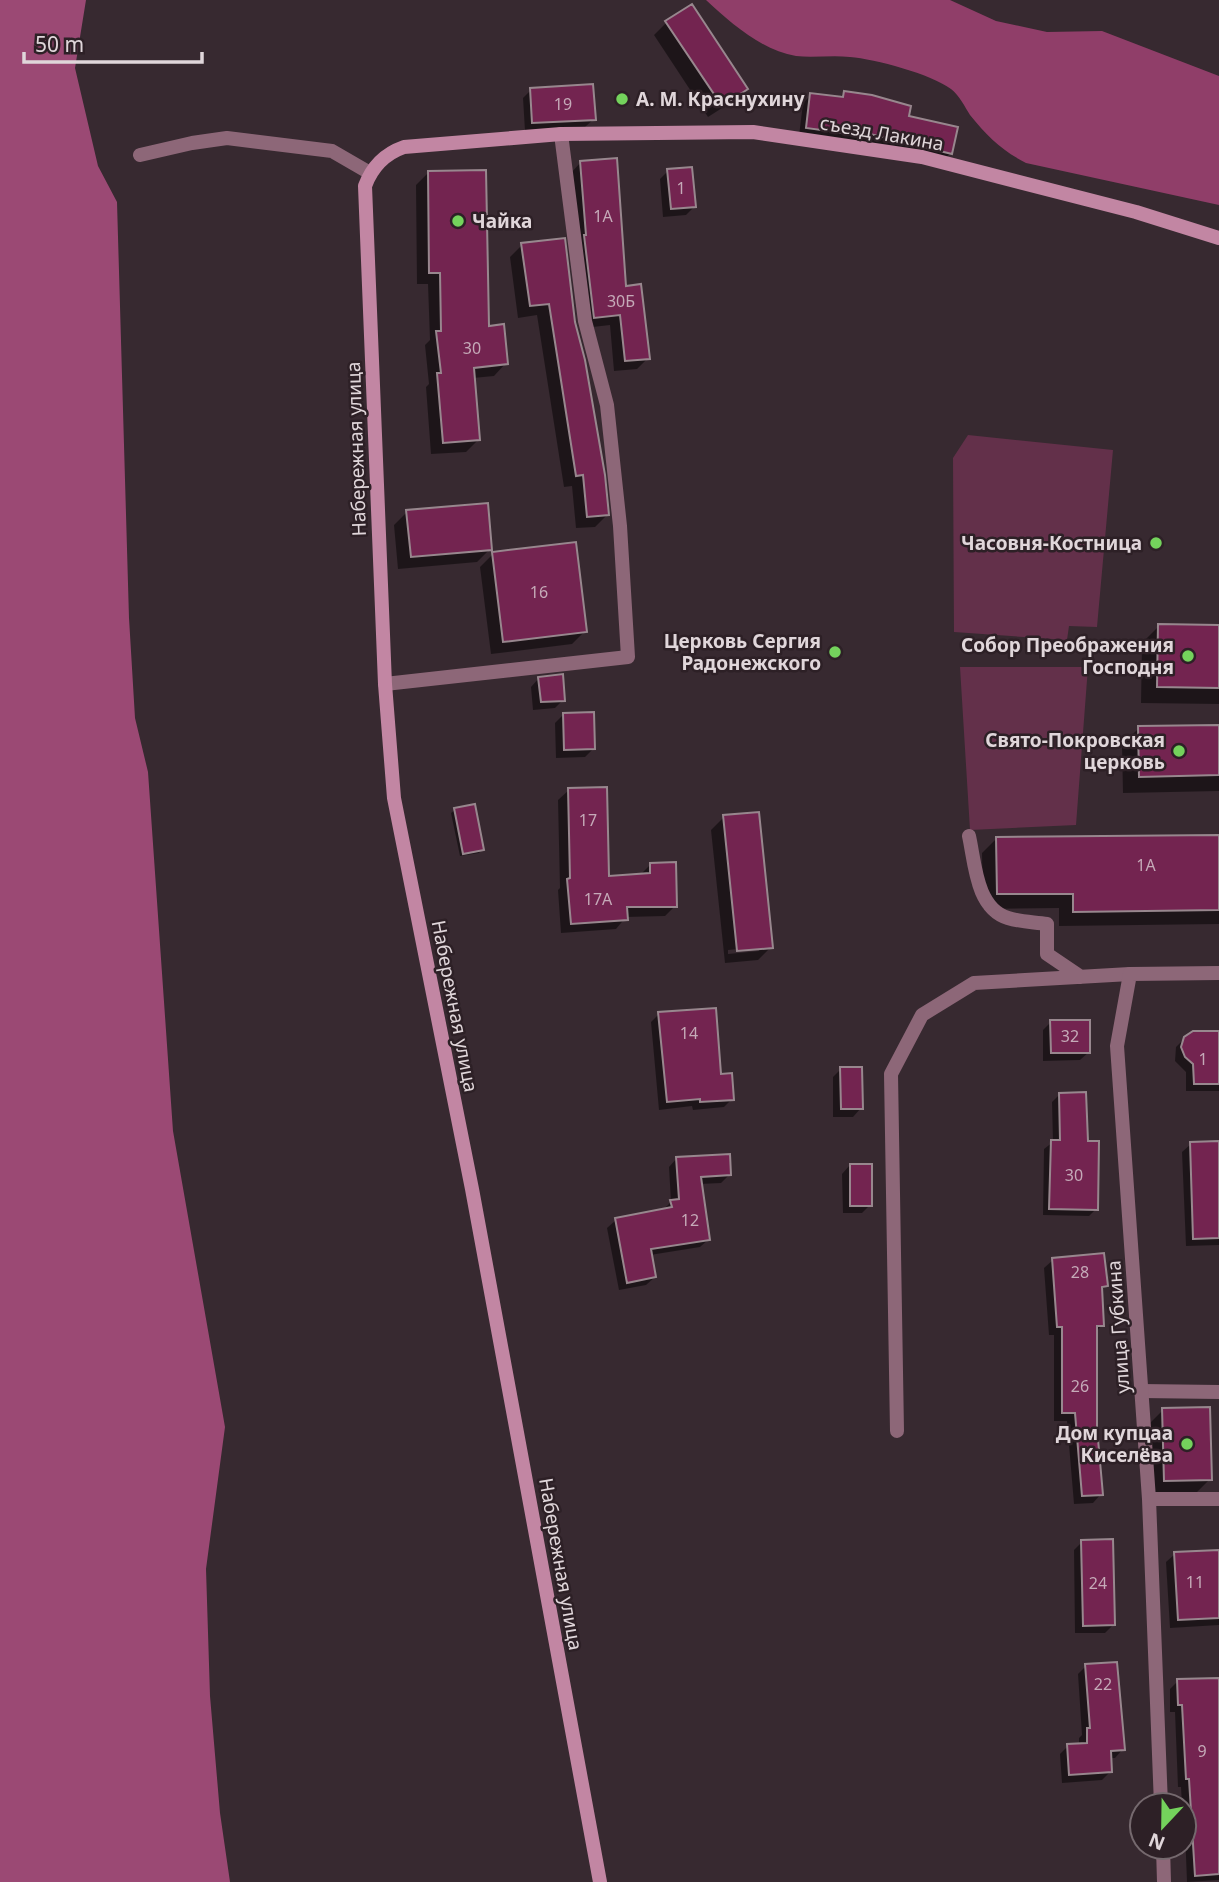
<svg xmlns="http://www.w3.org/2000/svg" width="1219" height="1882" font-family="'Noto Sans',sans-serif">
<rect width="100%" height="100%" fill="#372930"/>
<path fill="#63304a" d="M968,435L1113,450L1097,627L1069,626L1067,640L954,632L953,458Z
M960,667H1088L1076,825L970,830Z"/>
<path fill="#903e69" d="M706,0H950L996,21L1047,32L1102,31L1219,76V205L1026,163C1001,150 988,137 970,115C965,107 959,95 951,89C931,74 875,59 850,57C832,55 813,58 796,56C761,50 731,23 706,0Z"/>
<path fill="#9b4974" d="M0,0H86L75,68L98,166L117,202L129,618L135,718L148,772L173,1131L225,1427L206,1569L210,1696L220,1813L230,1882H0Z"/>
<path fill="#0007" fill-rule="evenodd" d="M667,22L746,88L733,101L708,117L654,35Z
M531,90L594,119L585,127L525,131L523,98Z
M844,93L907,117L951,153L942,161L799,136L803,103L811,95L839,98Z
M581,162L648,358L637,369L614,371L610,325L584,328L570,174Z
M668,171L694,207L686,215L663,217L660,179Z
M428,173L487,328L506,363L494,376L473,378L478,440L466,452L431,454L426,387L429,384L425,345L430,340L428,284H417L416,185Z
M522,245L574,323L607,515L595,527L576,528L572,486L564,487L537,315L518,318L510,257Z
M407,512L490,549L477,562L398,569L394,525Z
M493,554L585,631L572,644L491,654L480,567Z
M1159,626L1219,627V704L1141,703L1142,643Z
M539,678L563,700L555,708L533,710L531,687Z
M563,715L594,748L585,757L556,758L555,723Z
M1219,726V791L1123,793L1122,745L1139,728Z
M569,790L607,877L640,875L651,864L675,906L665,916L626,917L616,929L561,933L558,890L560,888L558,800Z
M455,810L482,849L479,853L460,856L451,813Z
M724,817L771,947L758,960L725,963L711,830ZM759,947V951L728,954V950Z
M1219,836V924L1059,926V908L983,909L982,853L997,838Z
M659,1014L720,1076L732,1099L724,1107L693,1110L692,1106L659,1110L651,1022Z
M1051,1022L1089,1052L1080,1060L1043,1061V1030Z
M1219,1033V1091H1186V1072L1175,1061L1176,1047L1185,1038Z
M841,1069L861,1108L853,1117H833V1077Z
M1059,1095L1086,1143L1096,1209L1089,1216L1043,1215L1044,1149L1053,1142L1052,1102Z
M1219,1142V1245L1186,1246L1182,1152L1191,1144Z
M677,1158L730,1174L721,1183L700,1184L709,1239L700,1247L650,1255L655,1277L646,1285L619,1290L607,1228L616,1220L662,1211L671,1202L669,1167Z
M850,1165L870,1205L862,1213H843L842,1174Z
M1053,1260L1106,1285L1101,1291L1102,1325L1096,1332V1428L1101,1494L1093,1503L1074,1504L1067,1421H1054V1335H1049L1044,1268Z
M1163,1410L1210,1479L1197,1492L1152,1493L1150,1423Z
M1082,1542L1113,1625L1105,1633H1075L1074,1550Z
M1219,1552V1625L1170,1628L1166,1562L1175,1554Z
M1086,1666L1123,1749L1115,1758H1109L1110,1772L1102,1780L1062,1783L1060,1754L1068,1746L1079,1745V1738L1082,1735L1078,1674Z
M1219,1680V1880L1187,1882L1184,1805H1182L1181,1787H1178L1175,1712H1170V1689L1178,1681Z"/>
<path fill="#732450" stroke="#98878e" stroke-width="2" d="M692,4L748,89L722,106L665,21Z
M593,84L596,120L532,123L530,88Z
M844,91L872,95L911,106L909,116L958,127L952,154L866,133V136L806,128L810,93L843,97Z
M617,158L626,286L641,284L650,359L625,361L620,315L594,318L584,235H586L580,161Z
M692,167L696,207L671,209L667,169Z
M486,170L489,326L504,324L508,364L474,368L480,440L443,443L437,373H441L436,331H441L440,273H429L428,171Z
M565,238L575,322L585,360L605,475L609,515L587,517L583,475L576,476L549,304L530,306L521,243Z
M488,503L492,550L411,557L406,510Z
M576,542L587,632L503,642L492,552Z
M1158,624L1219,625V688L1157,687Z
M563,674L565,701L541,702L538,677Z
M594,712L595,749L564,750L563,713Z
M1219,725V775L1139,777L1138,726Z
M607,787L609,876L650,873V863L676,862L677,907H627L628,920L571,924L567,879L570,878L568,788Z
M475,804L484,850L463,854L454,808Z
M759,812L773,948L737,951L723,815Z
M1219,835V910L1073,912V894H997L996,837Z
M716,1008L721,1074L732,1073L734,1100L700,1102V1099L667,1102L658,1012Z
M1050,1020H1090V1053H1051Z
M1193,1031H1219V1084H1194L1193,1064L1185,1057L1181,1047L1184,1037Z
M840,1067H862L863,1109H841Z
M1086,1092L1088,1141H1099L1098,1210L1049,1209L1051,1140H1060L1059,1093Z
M1219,1141V1238L1193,1239L1190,1142Z
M730,1154L731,1175L701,1177L710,1240L651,1249L656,1277L627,1283L615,1218L672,1207L670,1200L679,1199L676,1157Z
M850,1164H872V1206H850Z
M1104,1253L1108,1286L1102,1287L1104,1326H1097V1428L1103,1495L1082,1496L1075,1413H1062V1327H1057L1052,1258Z
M1210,1407L1212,1480L1164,1481L1162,1408Z
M1113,1539L1115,1625L1083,1626L1081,1540Z
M1219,1550V1618L1178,1620L1174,1552Z
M1117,1662L1125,1750L1111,1751L1112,1772L1069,1775L1067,1744L1087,1743V1728H1090L1085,1664Z
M1219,1678V1874L1195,1876L1189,1779H1186L1182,1705H1178L1177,1679Z"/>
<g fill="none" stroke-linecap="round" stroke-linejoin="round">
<path stroke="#8d6778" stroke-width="14" d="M140,155L192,143L227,138L332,151L370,173
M385,684L628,657L620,526L607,405L585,321L561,134
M969,836C975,863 976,908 1008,918C1020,922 1034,922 1047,924V954L1081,977
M1141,1391L1219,1392
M897,1431L891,1074L922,1015L974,983L1130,974"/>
<path stroke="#8d6778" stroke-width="14" d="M1149,1499H1219
M1161,1805L1149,1499L1117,1046L1130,974L1219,973
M1163,1847L1164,1882"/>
<path stroke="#c286a3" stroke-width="14" d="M600,1882L472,1189L394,798L385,684L365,186C372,167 384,154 404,147L561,134L753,132L922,157L1136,212L1219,238"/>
</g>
<g fill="#74d25c" stroke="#2d2026" stroke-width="2.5">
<circle cx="622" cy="99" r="7"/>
<circle cx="458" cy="221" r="7"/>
<circle cx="1156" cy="543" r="7"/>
<circle cx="835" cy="652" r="7"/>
<circle cx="1188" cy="656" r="7"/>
<circle cx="1179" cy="751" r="7"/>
<circle cx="1187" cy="1444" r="7"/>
</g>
<g text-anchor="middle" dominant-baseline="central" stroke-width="5" stroke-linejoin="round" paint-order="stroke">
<g font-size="16" fill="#c5aab8">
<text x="563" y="104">19</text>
<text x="681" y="188">1</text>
<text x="603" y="216">1А</text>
<text x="621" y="301">30Б</text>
<text x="472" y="348">30</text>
<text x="539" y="592">16</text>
<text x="588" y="820">17</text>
<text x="1146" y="865">1А</text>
<text x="598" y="899">17А</text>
<text x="689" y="1033">14</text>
<text x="1070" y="1036">32</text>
<text x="1203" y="1059">1</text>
<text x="1074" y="1175">30</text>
<text x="690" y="1220">12</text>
<text x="1080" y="1272">28</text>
<text x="1080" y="1386">26</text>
<text x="1195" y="1582">11</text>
<text x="1098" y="1583">24</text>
<text x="1103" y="1684">22</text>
<text x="1202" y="1751">9</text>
</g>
<g font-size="19" font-weight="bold" fill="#e0d6da" stroke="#2d2026" text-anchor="end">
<text x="636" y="99" text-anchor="start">А. М. Краснухину</text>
<text x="472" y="221" text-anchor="start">Чайка</text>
<text x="1142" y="543">Часовня-Костница</text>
<text x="821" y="641">Церковь Сергия<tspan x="821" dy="22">Радонежского</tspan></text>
<text x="1174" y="645">Собор Преображения<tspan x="1174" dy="22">Господня</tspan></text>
<text x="1165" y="740">Свято-Покровская<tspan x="1165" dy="22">церковь</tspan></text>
<text x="1173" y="1433">Дом купцаа<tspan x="1173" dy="22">Киселёва</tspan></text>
</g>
<g font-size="19" fill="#e0d6da" stroke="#2d2026">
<text transform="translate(882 133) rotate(10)">съезд Лакина</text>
<text transform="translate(356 449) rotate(-92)">Набережная улица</text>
<text transform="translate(455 1006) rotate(79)">Набережная улица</text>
<text transform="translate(1118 1327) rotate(-94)">улица Губкина</text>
<text transform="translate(561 1564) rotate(80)">Набережная улица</text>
</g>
</g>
<g transform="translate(1163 1826) rotate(202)"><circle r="33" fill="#2d2026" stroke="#75696e" stroke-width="2"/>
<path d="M0-5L12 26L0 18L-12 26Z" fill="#74d25c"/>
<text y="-10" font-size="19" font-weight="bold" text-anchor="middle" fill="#e0d6da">N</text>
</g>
<path d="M24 52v10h178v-10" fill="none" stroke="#e0d6da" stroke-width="3.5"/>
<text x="35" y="52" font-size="21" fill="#e0d6da" stroke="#2d2026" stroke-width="5" paint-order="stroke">50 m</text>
</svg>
